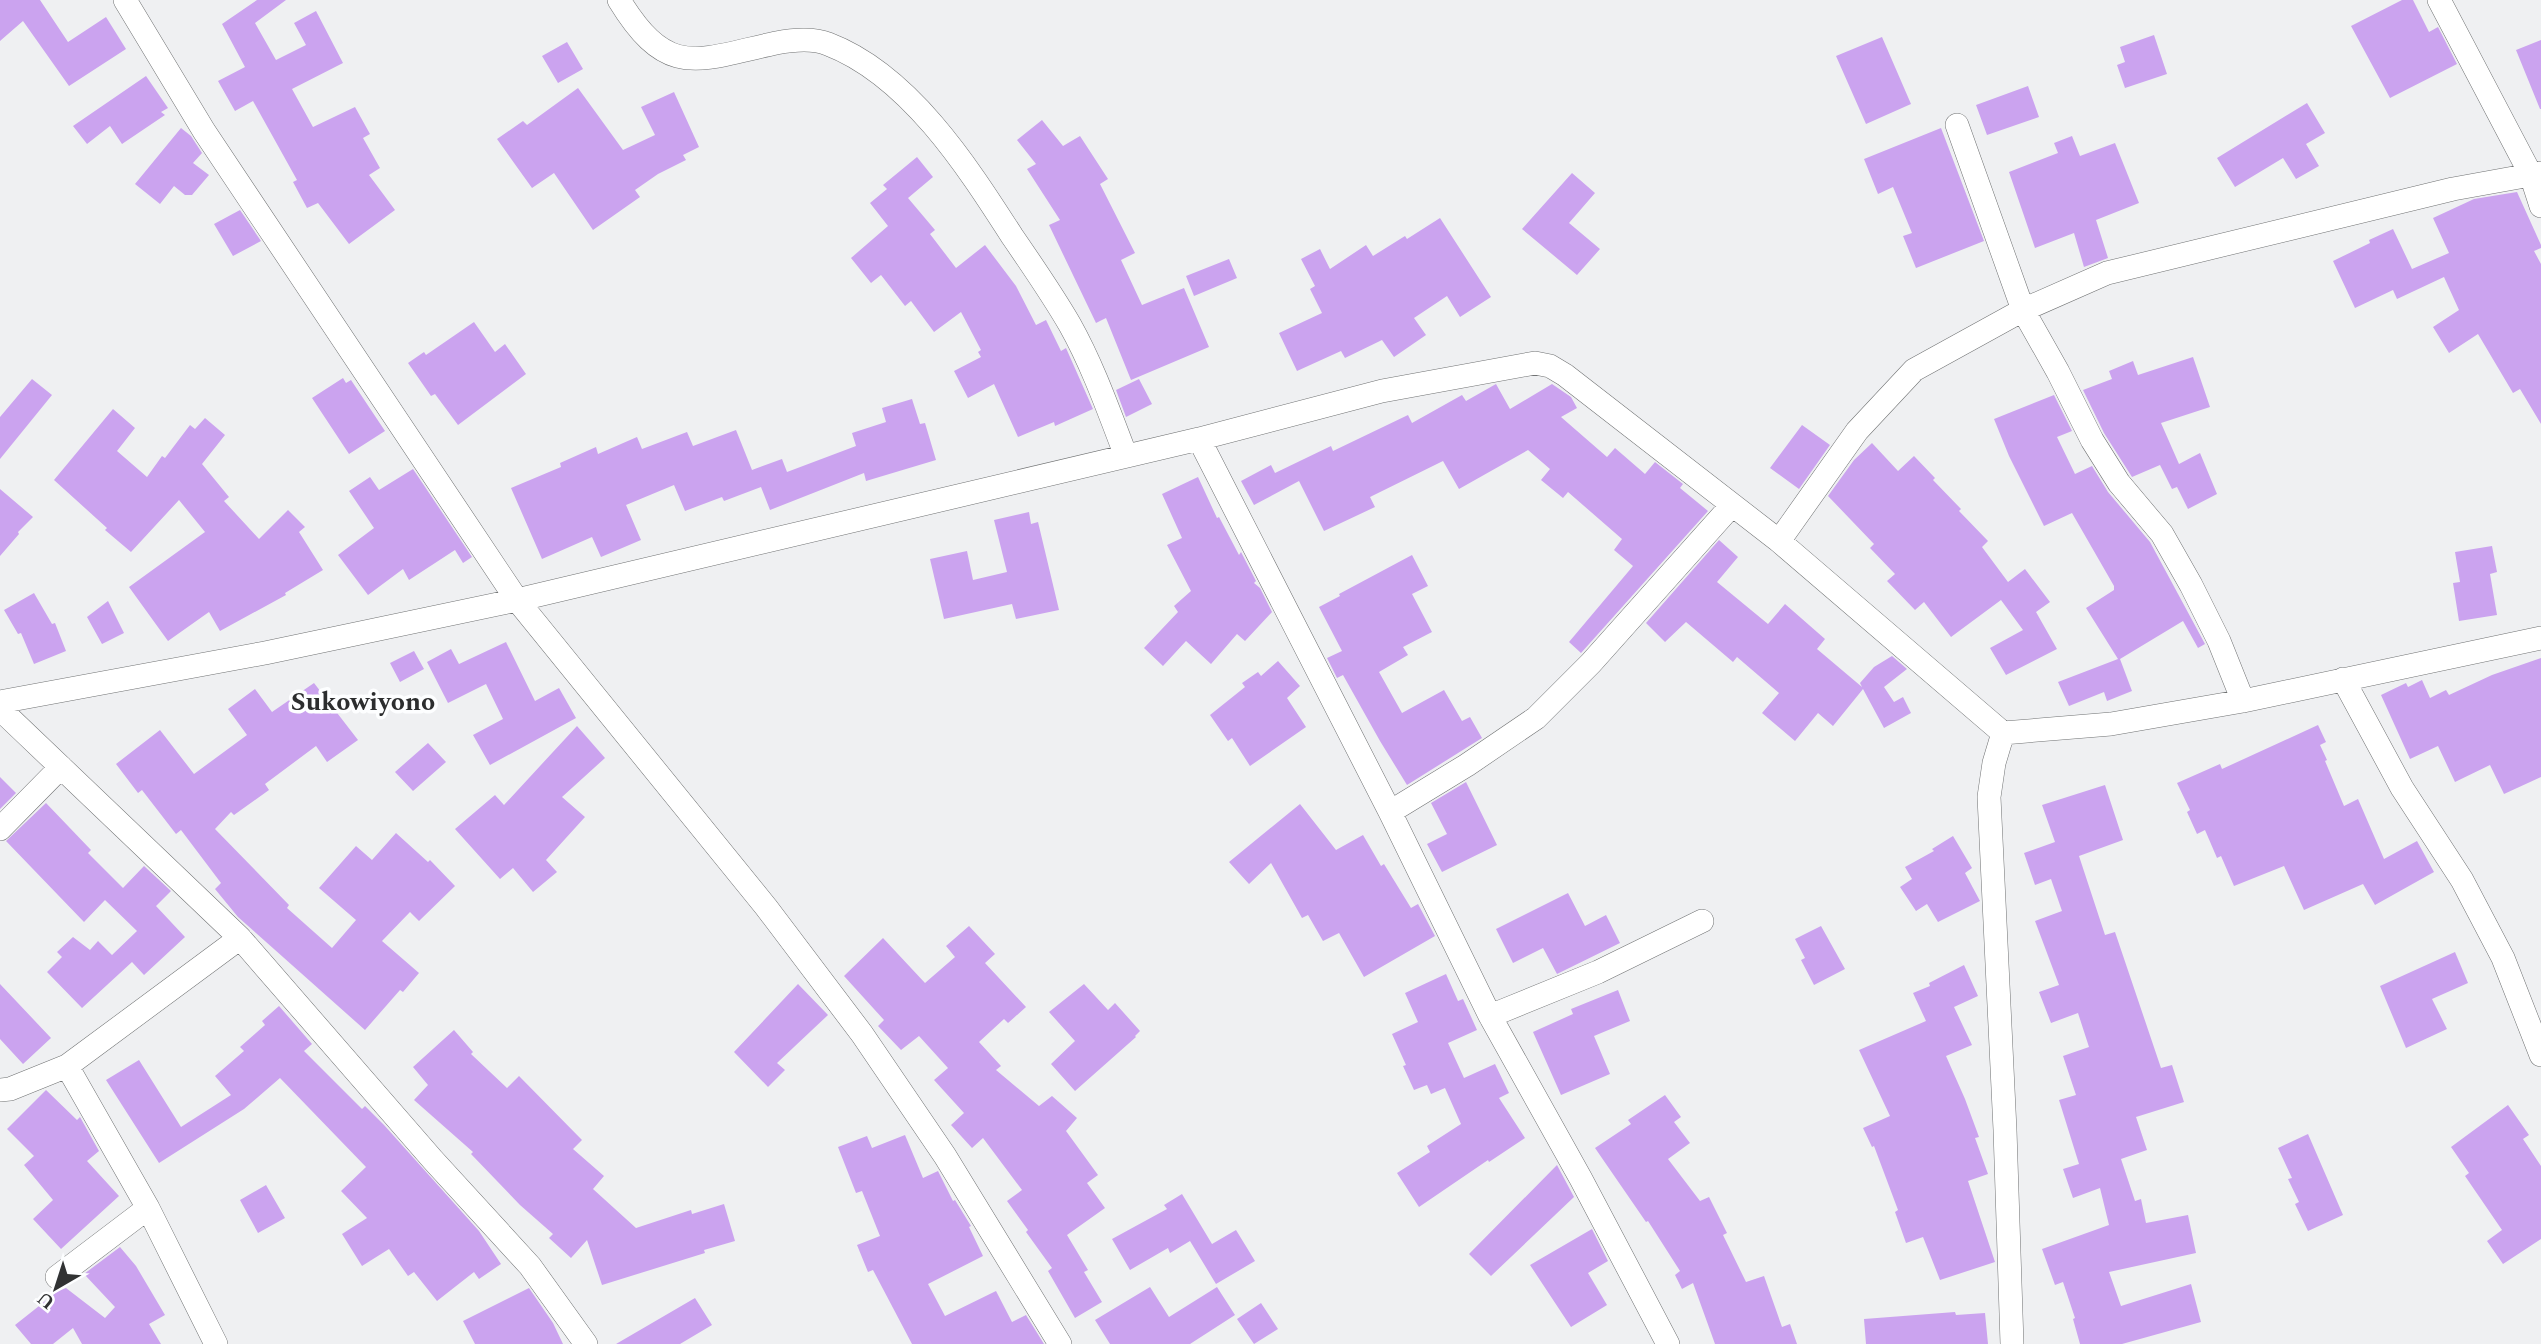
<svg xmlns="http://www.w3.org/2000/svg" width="2541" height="1344" font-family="Spectral,serif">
<rect width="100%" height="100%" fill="#eff0f2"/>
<path fill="#cba3ef" d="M0,0H40L68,42L106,17L126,49L69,86L23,21L0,41Z
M257,0H286L255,23L276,60L306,45L294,23L316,11L343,63L292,89L313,127L355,107L370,134L363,138L380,168L369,175L395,210L349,244L318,203L307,208L293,182L297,180L253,101L235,111L218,81L245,67L222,24Z
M2402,0H2413L2429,32L2438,27L2457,64L2390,98L2351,26Z
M2154,35L2167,74L2125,88L2117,65L2125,62L2120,47Z
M1882,37L1911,104L1866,124L1836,56Z
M2541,40V109H2540L2516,50Z
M567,42L583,69L558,83L542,56Z
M146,76L168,108L161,112L165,115L122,144L110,126L87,144L73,126Z
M2028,86L2039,117L1987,135L1976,105Z
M578,88L623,150L655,135L641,107L674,92L699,147L683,155L686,160L658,174L635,190L640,197L593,230L554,173L532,188L497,139L523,121L527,125Z
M2307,103L2325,133L2306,144L2319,166L2296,179L2283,158L2235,187L2217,158Z
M1042,120L1063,146L1080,136L1108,179L1100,184L1135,253L1121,260L1142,305L1184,288L1209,347L1131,380L1106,318L1096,323L1049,225L1060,220L1027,169L1036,164L1017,140Z
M181,128L191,136L202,153L193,163L209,175L192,195H185L174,186L160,204L135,184Z
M1941,128L1984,241L1916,268L1903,236L1912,233L1893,187L1878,194L1864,159Z
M2072,136L2080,156L2115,143L2139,203L2096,220L2108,258L2084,267L2074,233L2035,248L2009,172L2058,153L2054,143Z
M917,157L933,177L908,198L935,230L930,234L956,268L985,245L1016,286L1036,325L1046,320L1061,351L1066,348L1093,409L1055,426L1054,422L1018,437L994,384L968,398L954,371L981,357L978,352L981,350L961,312L934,332L911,301L905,306L881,275L871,283L851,258L888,226L870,203L887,189L883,185Z
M1572,173L1595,193L1569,223L1600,249L1577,275L1522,229Z
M2517,192L2541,245V248L2534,251L2541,264V424L2520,389L2513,393L2478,334L2449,353L2433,327L2459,310L2444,277L2397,299L2393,290L2355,308L2333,261L2370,243L2369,240L2393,229L2412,269L2449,253L2433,218L2474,199Z
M240,210L261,241L233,256L214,224Z
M1440,218L1491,297L1460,317L1447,296L1414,318L1426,335L1394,357L1382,340L1345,358L1341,351L1297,371L1279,333L1322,313L1310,289L1315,286L1301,259L1320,249L1330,269L1366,245L1373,256L1405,236L1407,239Z
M1229,259L1237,278L1194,296L1186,276Z
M474,322L495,352L505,344L526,374L458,425L435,394L431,396L408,363L424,352L426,355Z
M2193,357L2210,407L2161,423L2179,464L2200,453L2217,494L2188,509L2177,487L2172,489L2160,465L2132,477L2104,433L2083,390L2112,379L2109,371L2133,361L2138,375Z
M343,378L346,383L351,380L385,431L349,454L312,398Z
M32,379L52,395L0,459V417Z
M1139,379L1152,404L1126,417L1116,390Z
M1496,384L1510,409L1552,384L1571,397L1577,408L1561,417L1607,457L1615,448L1645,474L1655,462L1683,484L1680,488L1708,511L1581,653L1569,642L1633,566L1614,550L1622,539L1568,492L1563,498L1541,480L1550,469L1528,450L1459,489L1443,461L1370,497L1375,507L1324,531L1299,481L1254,505L1241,481L1271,465L1275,473L1331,446L1333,451L1408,415L1412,423L1462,395L1466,401Z
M2054,395L2072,431L2057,437L2075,474L2092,466L2108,492L2150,542L2205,644L2198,648L2183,621L2120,659L2132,691L2107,701L2104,692L2069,706L2058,682L2118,659L2086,608L2114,590V586L2072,513L2044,526L2009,456L1994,419Z
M912,399L920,424L925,423L936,460L866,481L864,473L770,510L761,487L724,501L722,497L685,511L674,485L626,505L641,540L601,557L592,537L542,559L511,488L561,467L560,463L596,447L598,454L637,437L642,449L687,432L693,446L736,430L752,470L782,459L787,472L856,446L852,433L886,422L882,408Z
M113,409L135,428L117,451L147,477L162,456L165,458L190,425L195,429L205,418L225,435L202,464L229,497L224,501L259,539L288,510L305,527L299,532L323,570L285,593L286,595L220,631L209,612L168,641L129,587L205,532L179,500L131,552L105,530L107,528L54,480Z
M1802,425L1830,445L1799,489L1770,468Z
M1872,443L1898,471L1914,456L1935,478L1933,480L1961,509L1959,511L1988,541L1982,547L2008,582L2025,569L2050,602L2036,612L2057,649L2006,675L1990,648L2023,630L2001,600L1951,637L1924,602L1915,610L1887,581L1895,574L1870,548L1874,544L1828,496L1854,460Z
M413,469L472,557L463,563L455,550L409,580L403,569L368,595L338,555L374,528L349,491L370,477L379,490Z
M1198,477L1217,518L1219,517L1239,555L1241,552L1256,581L1254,583L1260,588L1272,612L1245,641L1237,634L1211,664L1186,641L1163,666L1144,648L1178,612L1174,606L1191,591L1167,545L1182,538L1162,494Z
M0,489L33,517L18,532L19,534L0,556Z
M1029,512L1031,524L1038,522L1059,610L1016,619L1012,604L944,619L930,559L967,551L973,580L1007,572L994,520Z
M1719,540L1738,557L1717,582L1768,624L1785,604L1825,639L1817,649L1862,687L1860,683L1874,667L1892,656L1907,669L1884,687L1894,702L1903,697L1911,713L1884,728L1863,689L1833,726L1818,713L1795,741L1762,713L1779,693L1737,657L1733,662L1686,622L1665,642L1646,623Z
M2492,546L2497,572L2490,574L2497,615L2459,621L2453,583L2460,582L2455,552Z
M1412,555L1428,586L1412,594L1432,632L1403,647L1408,655L1379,672L1402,713L1444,690L1462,721L1470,717L1482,738L1407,785L1380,741L1343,675L1337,678L1327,658L1342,651L1319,607L1340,596L1339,594Z
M34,593L52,624L55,623L66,651L34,664L21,633L18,634L4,610Z
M108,601L124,633L102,644L87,617Z
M506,642L535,701L559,688L576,718L490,765L473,735L503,719L486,684L448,703L427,662L451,649L459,664Z
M414,651L424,669L400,682L390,663Z
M2541,658V777L2504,794L2490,765L2455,782L2438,746L2410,759L2381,695L2406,683L2408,687L2422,680L2430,698L2446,690L2449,695L2492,675Z
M1278,661L1300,686L1287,698L1306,727L1250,766L1232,738L1228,741L1210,715L1245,687L1242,683L1258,672L1261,676Z
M314,683L358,740L327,762L316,746L265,784L269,790L234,815L231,812L215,829L289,905L287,908L332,948L356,920L319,888L356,846L372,860L396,833L428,862L430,860L455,886L419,921L410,912L382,941L419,973L403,992L400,990L365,1030L238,917L215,889L221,883L181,830L176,834L142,790L138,793L116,764L160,730L194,774L247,735L228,709L255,689L272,712Z
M2318,725L2326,742L2320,745L2327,760L2325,761L2344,806L2358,799L2384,859L2417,841L2434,872L2375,905L2363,884L2304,910L2284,866L2234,886L2221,856L2217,858L2205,830L2197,834L2187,812L2190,810L2177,783L2220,764L2222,769Z
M577,726L605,758L562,797L585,817L546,860L557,872L533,892L513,868L500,879L455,829L495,795L504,805Z
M428,743L446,762L413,791L395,772Z
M0,777L16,793L0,809Z
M1466,782L1497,845L1442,872L1427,844L1447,834L1431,803Z
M2105,785L2123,840L2079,856L2105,935L2115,932L2161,1068L2172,1065L2184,1102L2136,1117L2147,1150L2121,1159L2135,1201L2141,1199L2146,1223L2188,1215L2196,1253L2109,1272L2121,1306L2191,1284L2201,1322L2122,1344H2080L2073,1319L2075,1318L2063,1282L2055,1285L2042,1249L2109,1225L2100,1188L2073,1198L2063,1169L2079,1164L2059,1100L2076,1095L2063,1056L2089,1047L2078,1013L2051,1023L2039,992L2059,985L2035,921L2062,911L2051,879L2035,885L2024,853L2055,842L2042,805Z
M46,803L91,850L88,853L123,888L144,866L171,891L156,906L185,937L144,975L132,962L82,1008L47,972L62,957L57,952L73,937L90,950L98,941L112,955L137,931L105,900L84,922L6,841Z
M1300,804L1336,850L1363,835L1381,866L1384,864L1411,908L1418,904L1435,936L1364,977L1339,933L1323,941L1308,915L1302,918L1271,863L1249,884L1229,862Z
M1953,836L1972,868L1965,873L1980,901L1938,922L1927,904L1916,911L1900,887L1912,879L1905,867L1934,851L1932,849Z
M1568,893L1585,926L1606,915L1620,943L1557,974L1543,948L1513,963L1496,929Z
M969,926L995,954L985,963L1026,1007L1008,1023L1004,1019L979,1042L1001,1066L996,1070L1039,1106L1052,1096L1077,1118L1066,1131L1098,1175L1087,1183L1105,1208L1067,1235L1088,1270L1084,1272L1102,1302L1075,1318L1048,1271L1052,1268L1026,1232L1028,1230L1007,1201L1022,1190L983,1138L972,1148L951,1125L964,1113L934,1080L948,1068L919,1036L901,1050L878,1026L884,1020L844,976L883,938L925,983L955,957L946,946Z
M1821,926L1845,969L1814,985L1801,960L1805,958L1795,939Z
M2455,952L2468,983L2432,999L2447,1029L2406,1048L2380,986Z
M1964,965L1978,996L1954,1007L1972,1045L1946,1056L1965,1099L1979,1137L1975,1138L1988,1174L1968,1181L1995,1262L1940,1280L1923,1237L1906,1243L1895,1212L1898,1210L1874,1146L1872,1147L1863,1128L1890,1116L1859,1050L1926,1021L1913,993L1930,986L1929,983Z
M1446,974L1458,1001L1463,999L1477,1030L1448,1043L1464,1078L1495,1064L1509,1093L1499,1098L1525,1138L1489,1162L1488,1160L1419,1207L1397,1173L1430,1152L1427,1146L1461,1124L1445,1088L1431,1094L1427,1085L1414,1090L1403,1066L1406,1065L1392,1034L1418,1022L1405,993Z
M0,984L51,1038L23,1064L0,1039Z
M798,984L828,1015L777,1063L785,1070L768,1087L734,1052Z
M1084,984L1108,1010L1115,1003L1140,1031L1135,1036L1136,1037L1075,1091L1051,1064L1075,1041L1049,1012Z
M1618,990L1630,1021L1594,1036L1610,1074L1561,1095L1533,1032L1573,1014L1571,1009Z
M279,1006L312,1044L304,1051L362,1109L365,1106L384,1125L479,1231L501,1264L479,1279L474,1272L437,1301L414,1272L408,1276L389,1249L362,1266L342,1234L367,1218L341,1191L366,1167L280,1078L244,1109L159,1163L106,1080L139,1060L181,1127L231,1095L215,1076L244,1051L240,1047L265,1025L262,1021Z
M454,1030L473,1052L471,1054L507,1088L519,1076L582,1140L573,1149L604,1176L593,1189L636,1228L691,1210L692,1214L724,1204L735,1241L704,1250L705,1253L602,1285L587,1240L571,1258L549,1238L553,1234L520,1205L471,1154L473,1152L414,1100L428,1085L413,1067Z
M46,1090L77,1120L80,1117L99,1151L87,1161L119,1196L61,1249L33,1219L53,1200L24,1165L34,1156L7,1129Z
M1665,1095L1681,1117L1674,1122L1690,1143L1668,1159L1700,1201L1709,1197L1727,1233L1723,1235L1746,1282L1764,1276L1782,1327L1790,1324L1797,1344H1715L1693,1283L1682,1289L1675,1275L1680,1271L1648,1221L1646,1222L1595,1148L1631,1124L1628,1120Z
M2508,1105L2529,1135L2523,1139L2541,1166V1239L2503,1264L2487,1241L2502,1230L2465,1176L2469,1173L2451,1147Z
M2308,1134L2343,1215L2308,1231L2295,1204L2299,1202L2288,1179L2292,1178L2278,1148Z
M905,1135L923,1178L938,1171L953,1201L955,1200L971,1226L969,1227L983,1256L928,1284L945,1316L996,1291L1012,1322L1026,1315L1044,1344H912L873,1270L868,1272L857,1245L880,1236L862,1191L856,1193L838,1147L867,1136L872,1148Z
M1557,1165L1574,1197L1491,1276L1469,1254Z
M266,1185L285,1218L258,1233L240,1200Z
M1182,1194L1212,1244L1236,1230L1255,1261L1216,1284L1190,1241L1170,1253L1168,1248L1130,1270L1112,1239L1167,1209L1164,1205Z
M1592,1229L1608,1261L1588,1273L1607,1305L1571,1327L1530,1265Z
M120,1247L136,1266L165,1315L149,1324L161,1344H82L73,1328L53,1344H31L15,1325L58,1291L66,1288L105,1318L115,1307L84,1274Z
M1150,1287L1169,1317L1217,1287L1235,1315L1190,1344H1110L1095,1320Z
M529,1288L553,1323L563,1344H475L463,1321Z
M695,1298L712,1325L680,1344H616Z
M1261,1303L1278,1329L1254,1344L1237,1319Z
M1955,1312L1956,1315L1985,1313L1988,1344H1866L1864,1319Z"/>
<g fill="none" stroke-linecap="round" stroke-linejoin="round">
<g stroke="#707273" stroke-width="24">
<path id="street" d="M125,0L204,131L517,600L766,907L862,1034L945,1156L1060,1344
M619,0C668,80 697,60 776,43C792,40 813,38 828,44C909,75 967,166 1012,236C1032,265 1052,294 1070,325C1093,366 1109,412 1126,456
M2439,0L2531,175L2541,206
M1957,125L2023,310L2058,372L2092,440L2119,483L2162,534L2191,585L2219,641L2243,701
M1199,439L1390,812L1490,1016L1581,1179L1668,1344
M1779,541L1857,431L1914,370L2023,310L2107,273L2453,189L2541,173
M2343,679L2402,788L2462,880L2503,958L2541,1055
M0,702L265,653L517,600L1199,439L1382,391L1535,363L1550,366L1565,375L1779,541L2003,733L2111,724L2243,701L2541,638
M0,709L240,938L433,1160L530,1266L586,1344
M2003,733L1994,763L1989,797L2005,1130L2012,1344
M1390,812L1467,765L1536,718L1591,663L1732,505
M0,829L61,767
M1490,1016L1598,972L1702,921
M67,1066L148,1208L216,1344
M0,1090L10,1089L67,1066L240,938
M57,1277L148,1208"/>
</g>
<use href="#street" stroke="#fff" stroke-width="23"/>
</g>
<g text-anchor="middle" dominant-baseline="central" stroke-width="7" stroke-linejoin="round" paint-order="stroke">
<g font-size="26" font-weight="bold" fill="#2c2d2e" stroke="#fdfeff">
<text x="363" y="702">Sukowiyono</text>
</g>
</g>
<g transform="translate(56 1288) rotate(219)" stroke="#fdfeff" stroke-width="5" paint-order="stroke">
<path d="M0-5L12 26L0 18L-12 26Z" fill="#313233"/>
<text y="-10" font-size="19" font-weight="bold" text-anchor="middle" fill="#313233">U</text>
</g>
</svg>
